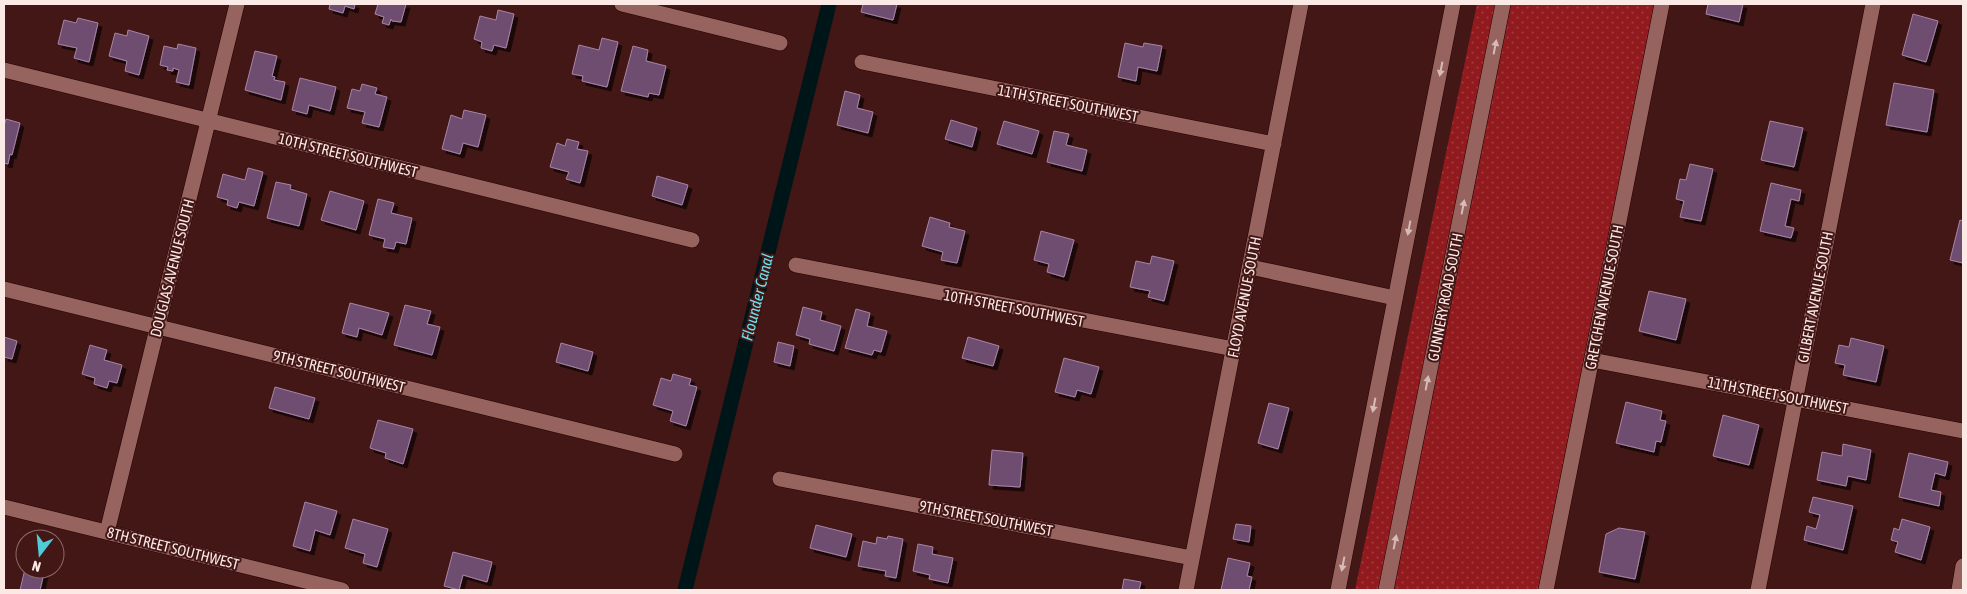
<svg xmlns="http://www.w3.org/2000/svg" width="1967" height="594" font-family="'Asap Condensed',sans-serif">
<defs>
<pattern id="grass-dots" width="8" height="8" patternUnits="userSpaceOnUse" patternTransform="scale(1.25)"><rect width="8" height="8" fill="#901a1d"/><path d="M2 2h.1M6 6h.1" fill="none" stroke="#a03b3e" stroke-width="1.8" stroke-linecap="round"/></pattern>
<filter id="shadow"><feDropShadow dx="4" dy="4" stdDeviation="0" flood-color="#0009"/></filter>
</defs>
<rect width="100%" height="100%" fill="#421715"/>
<path fill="url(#grass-dots)" d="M1477,4H1496L1379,590H1355Z
M1511,4H1654L1538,590H1394Z"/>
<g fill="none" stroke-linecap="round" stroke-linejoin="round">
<path stroke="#001517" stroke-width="15" d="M685,590L829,4"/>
</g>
<path fill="#6e4d6f" stroke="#a884a8" filter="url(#shadow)" d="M330,4H355L354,9L345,6L343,13L329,9Z
M378,4H406L401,22L392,21L391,19L389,25L382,23L384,17L375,14Z
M863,4H897L893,20L861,12Z
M1708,4H1743L1739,22L1706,14Z
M498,10L514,14L506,48L494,45L492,51L481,48L482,42L474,39L480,16L496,20Z
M1913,14L1938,21L1926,62L1902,55Z
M78,18L98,23L89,62L74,58L77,48L58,44L64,20L76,23Z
M128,30L149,36L139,75L125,71L127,61L109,56L115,33L127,36Z
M602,38L618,42L607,87L582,81L583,76L572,74L579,45L599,50Z
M1125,43L1143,47L1144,43L1162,46L1157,71L1138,67L1136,81L1118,77Z
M178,44L196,48L189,85L176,82L179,70L173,68V71L167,70L168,67L160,65L164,46L177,49Z
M633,46L648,50L646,61L666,66L659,95L649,93L648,97L621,91Z
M255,51L277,56L272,76L275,77L274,80L285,82L281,100L245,90Z
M300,78L336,87L330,111L309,105L307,114L292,110Z
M1894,83L1934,90L1927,132L1886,125Z
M362,84L377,88L375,94L387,97L379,127L362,123L365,112L347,108L352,89L360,91Z
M845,91L860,95L857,108L873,112L868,133L837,125Z
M464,110L486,115L478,147L463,143L460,154L442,149L451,115L462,119Z
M6,119L20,123L12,155L10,154L8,164L4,163V126Z
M951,120L977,128L972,147L945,139Z
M1004,121L1039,131L1032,154L997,144Z
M1770,121L1803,128L1794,167L1761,160Z
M1054,131L1069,134L1066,145L1087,150L1082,171L1047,162Z
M567,139L579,142L577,149L588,151L580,183L566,179L569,172L550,167L557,143L565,146Z
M1690,164L1713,169L1701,221L1680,217L1684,201L1676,199L1680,179L1686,180Z
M248,168L263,172L254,206L239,202L237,208L227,205L228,200L217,197L223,174L245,180Z
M657,176L688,185L682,205L652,196Z
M276,182L291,185L290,189L307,194L299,226L267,218Z
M1771,183L1801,190L1799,201L1791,199L1785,226L1794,228L1791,238L1760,231Z
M330,191L364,201L356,230L321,220Z
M378,199L394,203L391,213L412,218L406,244L396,242L394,249L383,247L385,239L369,235Z
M930,217L950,223L949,227L965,231L957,263L941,260L943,252L922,246Z
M1960,220L1963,221V263L1950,260Z
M1041,231L1074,240L1064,277L1047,272L1049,264L1034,260Z
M1152,256L1174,261L1164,301L1148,297L1150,291L1130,287L1136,261L1150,264Z
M1649,291L1686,299L1676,340L1639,331Z
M350,303L389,313L382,335L359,328L357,337L342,333Z
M405,305L431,311L427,324L440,327L432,355L394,345Z
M803,307L822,312L820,320L841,326L834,351L809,344L810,339L796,335Z
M856,309L870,313L867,326L887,331L881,352L874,350L872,355L845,348Z
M4,337L17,341L12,359L4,357Z
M968,337L999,346L993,366L962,358Z
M1851,338L1884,346L1876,382L1843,375L1845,365L1835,363L1839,345L1849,347Z
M778,342L794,346L790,366L774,362Z
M561,343L593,352L588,371L556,362Z
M90,345L107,350L104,360L122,365L117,383L109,381L107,388L94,384L95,378L82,374Z
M1064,358L1099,367L1091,394L1077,390L1075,397L1055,392Z
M673,374L691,379L689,385L697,387L686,426L670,421L673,411L653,405L661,378L671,381Z
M275,387L315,398L309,419L269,408Z
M1626,402L1662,411L1660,420L1666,421L1661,442L1656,441L1654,452L1616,443Z
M1269,403L1289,408L1278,449L1258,443Z
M1723,415L1759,425L1749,465L1713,456Z
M378,420L413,429L403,464L385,458L386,453L370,448Z
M1843,444L1871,450L1866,480L1848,476L1846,486L1817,480L1822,452L1842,456Z
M992,450L1023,453L1020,487L989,485Z
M1909,453L1948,462L1945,476L1935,473L1931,490L1941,492L1939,506L1899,497Z
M1813,497L1853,506L1843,550L1804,540L1807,526L1816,529L1820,515L1809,512Z
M305,502L337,511L330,535L315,530L310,551L293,546Z
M353,519L388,529L377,567L363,563L365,554L345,548Z
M1902,519L1930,527L1921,560L1895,552L1898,542L1891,540L1894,528L1899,530Z
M1236,524L1251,526L1249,542L1233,539Z
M816,525L852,534L846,557L810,548Z
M1619,528L1645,532L1635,579L1599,572L1606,534Z
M888,536L903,539L896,578L885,576L886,571L858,566L863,541L876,544L877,537L887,539Z
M918,544L933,547L932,554L953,558L948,583L929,579L930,575L913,571Z
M453,552L492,562L487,582L463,575L459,590L444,586Z
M1228,558L1250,563L1247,576L1252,577L1249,590H1221Z
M25,569H45L40,590H20Z
M1124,579L1141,582L1139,590H1122Z"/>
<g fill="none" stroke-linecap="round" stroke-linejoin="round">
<g stroke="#260102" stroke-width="16">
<path id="street" d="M622,4L780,43
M862,62L1274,144
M4,70L692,240
M796,265L1234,349
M1250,267L1395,298
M4,289L675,454
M1592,360L1963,431
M780,479L1192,558
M4,507L342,590
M107,532L237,4
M1186,590L1301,4
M1546,590L1662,4
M1758,590L1873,4
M1959,590L1963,566"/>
</g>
<g stroke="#260102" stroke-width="16">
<path id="secondary" d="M1338,590L1453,4
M1386,590L1503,4"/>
</g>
<use href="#street" stroke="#96635e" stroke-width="15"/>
<use href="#secondary" stroke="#96635e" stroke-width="15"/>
</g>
<defs><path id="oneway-solid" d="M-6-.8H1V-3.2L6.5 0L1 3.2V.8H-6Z" transform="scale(1.25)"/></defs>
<g fill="#d8bab6">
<use href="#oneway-solid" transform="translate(1495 47) rotate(-79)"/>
<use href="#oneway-solid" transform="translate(1441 69) rotate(101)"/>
<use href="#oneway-solid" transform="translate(1463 207) rotate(-79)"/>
<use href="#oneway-solid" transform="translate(1409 228) rotate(101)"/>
<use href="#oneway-solid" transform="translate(1427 383) rotate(-79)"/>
<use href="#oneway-solid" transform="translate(1374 405) rotate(101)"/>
<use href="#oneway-solid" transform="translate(1395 542) rotate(-79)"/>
<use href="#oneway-solid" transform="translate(1343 564) rotate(101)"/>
</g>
<g text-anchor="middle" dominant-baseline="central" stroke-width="4" stroke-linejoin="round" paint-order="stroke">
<g font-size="15" fill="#fbe9e6" stroke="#421715">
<text transform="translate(1068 103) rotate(11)">11TH STREET SOUTHWEST</text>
<text transform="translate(348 155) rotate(14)">10TH STREET SOUTHWEST</text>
<text transform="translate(172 268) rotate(-76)">DOUGLAS AVENUE SOUTH</text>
<text transform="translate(1244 297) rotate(-79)">FLOYD AVENUE SOUTH</text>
<text transform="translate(1445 297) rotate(-79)">GUNNERY ROAD SOUTH</text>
<text transform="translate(1604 297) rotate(-79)">GRETCHEN AVENUE SOUTH</text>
<text transform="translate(1815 297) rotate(-79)">GILBERT AVENUE SOUTH</text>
<text transform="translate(1014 308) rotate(11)">10TH STREET SOUTHWEST</text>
<text transform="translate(339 371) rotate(14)">9TH STREET SOUTHWEST</text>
<text transform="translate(1778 395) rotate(11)">11TH STREET SOUTHWEST</text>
<text transform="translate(986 518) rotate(11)">9TH STREET SOUTHWEST</text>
<text transform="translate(173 548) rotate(14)">8TH STREET SOUTHWEST</text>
</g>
<g font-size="16" font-style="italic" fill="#6ae3f1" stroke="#421715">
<text transform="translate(757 297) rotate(-76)">Flounder Canal</text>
</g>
</g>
<rect width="1967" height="594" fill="none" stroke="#fbe9e6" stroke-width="10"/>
<g transform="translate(40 554) rotate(196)"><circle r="24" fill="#421715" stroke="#8c6b69"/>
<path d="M0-4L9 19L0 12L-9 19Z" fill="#52cbd9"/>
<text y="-8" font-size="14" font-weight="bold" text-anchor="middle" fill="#fbe9e6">N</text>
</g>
</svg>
